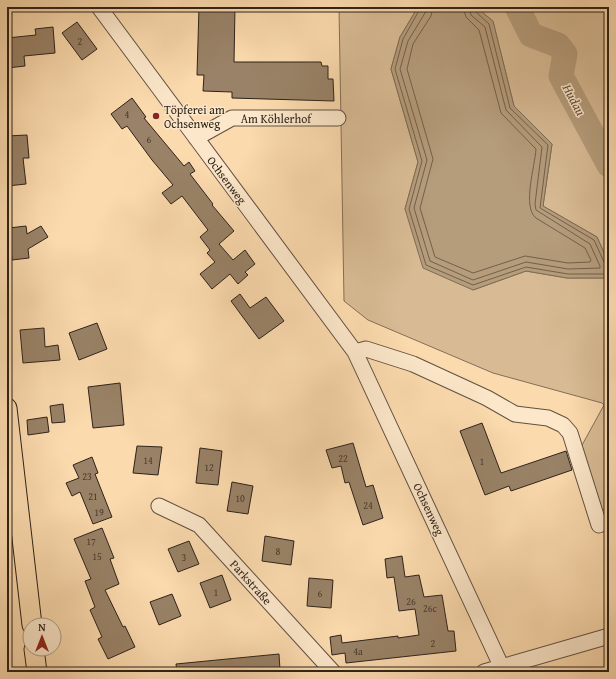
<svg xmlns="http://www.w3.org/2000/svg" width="616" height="679" font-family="'Gentium Book Plus',serif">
<rect width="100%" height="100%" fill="#fbdaad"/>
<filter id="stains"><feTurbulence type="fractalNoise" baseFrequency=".005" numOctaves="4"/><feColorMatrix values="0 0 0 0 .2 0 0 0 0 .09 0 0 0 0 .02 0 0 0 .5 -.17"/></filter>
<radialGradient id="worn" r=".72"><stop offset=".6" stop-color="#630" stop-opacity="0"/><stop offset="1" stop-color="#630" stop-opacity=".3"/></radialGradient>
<path fill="#d8bb94" stroke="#836f58" d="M339,7H418L400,37L391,69L418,162L405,209L473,290L526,271L567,278H609V508L600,511L581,447L604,405L602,403L493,373L368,320L344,301Z
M476,7H609V264L597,237L543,206L552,144L514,106L493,22Z"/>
<path fill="#b59c7b" stroke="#7f6c55" d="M418,7H476L493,21L514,106L552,144L543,206L597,237L609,264V278H567L526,271L473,290L423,268L405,209L418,162L391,69L400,37Z"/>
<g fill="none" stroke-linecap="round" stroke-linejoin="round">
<path stroke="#72604b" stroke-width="1" d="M421,7L403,39L395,69L422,161L409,209L426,265L473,285L526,267L568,274H609
M427,7L425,13L408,41L400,69L427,160L414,208L430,261L473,280L526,262L568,269L600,268V266L590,244L536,210L535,204L542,147L506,110L485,27L471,15L469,7
M433,7L431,16L413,44L407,69L433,159L420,208L435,257L473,273L525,256L568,263L590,262L591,260L585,248L536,218C522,207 535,166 536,149L501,113L479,30L466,17L463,7
M474,7L475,11L489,24L510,108L548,145L540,208L594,240L604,262L609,264"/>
<path stroke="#b59c7b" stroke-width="25" d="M517,7L531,35L558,45L565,54L561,76L609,165"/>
</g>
<path fill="#998267" stroke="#2e231b" d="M199,7H235L234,62H321L322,66H328V79H333L334,101L232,98V92L203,91L204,75H197Z
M77,22L97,49L82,60L62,33Z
M53,27L55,53L24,56L25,66L7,68V38L36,35L35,29Z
M132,98L146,117L144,118L184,166L189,162L195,171L190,174L213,204L212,205L234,231L219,244L233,260L245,250L255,264L245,272L248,275L238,284L230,274L212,289L200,274L215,262L207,253L210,250L200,237L208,230L182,196L171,204L162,193L173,185L152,160L127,126L122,129L111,114Z
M27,135L29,158H23L26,184L7,186V136Z
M26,226L27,234L41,226L48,237L28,249L29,258L12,260L9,228Z
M240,294L250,308L266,297L284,321L259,339L231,301Z
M97,323L107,349L79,360L69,333Z
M44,328L45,347L58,345L60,360L23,363L20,330Z
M120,383L124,425L93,428L88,387Z
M63,404L65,422L52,423L50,406Z
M47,417L49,432L28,435L27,420Z
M482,423L501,473L566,451L572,470L511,491L509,486L485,495L460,431Z
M353,443L366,487L373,485L383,518L363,525L349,482L345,483L341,466L332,468L326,450Z
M137,446L162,447L158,475L133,473Z
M200,448L222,451L218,485L196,483Z
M92,457L98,473L95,474L112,517L93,524L80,492L72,496L66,483L79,478L73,465Z
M232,482L253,486L248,514L227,511Z
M102,528L114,558L110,559L119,584L105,590L123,627L125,626L135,647L108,659L98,639L102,637L90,610L95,607L85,581L91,579L74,539Z
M265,536L294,541L291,565L262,561Z
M189,541L199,564L178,572L168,549Z
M402,556L405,577L419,575L424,597L442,595L448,631H454L456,651L346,663L345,653L332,655L330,637L341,635L342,643L398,636V638L419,635L415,609L399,611L394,577L387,578L385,559Z
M222,575L231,600L210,608L200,583Z
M309,578L333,580L331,608L307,606Z
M172,594L181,616L159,625L150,602Z
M279,654L280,670L270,672H177L176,664Z"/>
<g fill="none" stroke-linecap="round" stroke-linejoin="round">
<g stroke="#615140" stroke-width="17">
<path id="minor" d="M99,7L355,352L504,672
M196,138L232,118H338
M355,352L366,349L413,364L487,398L515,414L548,418L563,425L570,433L599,525
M159,506L199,525L333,672
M484,672L609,636"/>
</g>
<g stroke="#2e231b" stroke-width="21">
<path id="major" d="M7,408L32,625
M34,649L37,672"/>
</g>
<use href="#minor" stroke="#fce7ca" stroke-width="15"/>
<use href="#major" stroke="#fbdaad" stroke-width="19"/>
</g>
<circle fill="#8f2418" stroke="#fce7ca" stroke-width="1.5" cx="156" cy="116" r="4"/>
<g text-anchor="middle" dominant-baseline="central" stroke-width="3" stroke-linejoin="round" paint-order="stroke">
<g font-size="10" fill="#493b2e">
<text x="80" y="41">2</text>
<text x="127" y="114">4</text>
<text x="149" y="139">6</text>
<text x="343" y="458">22</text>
<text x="148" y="460">14</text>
<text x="482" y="461">1</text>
<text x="209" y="467">12</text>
<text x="87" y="476">23</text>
<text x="93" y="496">21</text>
<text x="240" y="498">10</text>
<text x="368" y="505">24</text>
<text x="99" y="512">19</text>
<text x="91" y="541">17</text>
<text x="278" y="551">8</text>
<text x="97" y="556">15</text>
<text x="184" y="557">3</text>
<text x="216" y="592">1</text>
<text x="320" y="593">6</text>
<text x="411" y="601">26</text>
<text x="430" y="608">26c</text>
<text x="433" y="643">2</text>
<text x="358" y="651">4a</text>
</g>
<g font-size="12" fill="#2e231b" stroke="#fce7ca" text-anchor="start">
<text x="164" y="109">Töpferei am<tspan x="164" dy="14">Ochsenweg</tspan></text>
</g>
<g font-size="12" fill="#2e231b" stroke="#fce7ca">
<text x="276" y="118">Am Köhlerhof</text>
<text transform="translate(227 180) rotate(53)">Ochsenweg</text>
<text transform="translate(429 509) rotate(65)">Ochsenweg</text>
<text transform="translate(251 582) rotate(48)">Parkstraße</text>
</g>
<g font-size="13" font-style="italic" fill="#5d4d3d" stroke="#fce7ca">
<text transform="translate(574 100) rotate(62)">Hudau</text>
</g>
</g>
<rect width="616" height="679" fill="none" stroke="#fbdaad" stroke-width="24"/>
<rect x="8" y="8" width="600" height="663" fill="none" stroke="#2e231b" stroke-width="2"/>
<rect x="12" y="12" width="592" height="655" fill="none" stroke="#2e231b"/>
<g transform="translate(42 637)"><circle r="19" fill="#fce7ca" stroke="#aa9984"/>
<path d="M0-3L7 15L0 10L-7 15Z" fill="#8f2418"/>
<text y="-6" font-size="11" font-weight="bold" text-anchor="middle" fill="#2e231b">N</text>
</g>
<rect width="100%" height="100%" filter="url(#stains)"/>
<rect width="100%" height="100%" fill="url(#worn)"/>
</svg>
